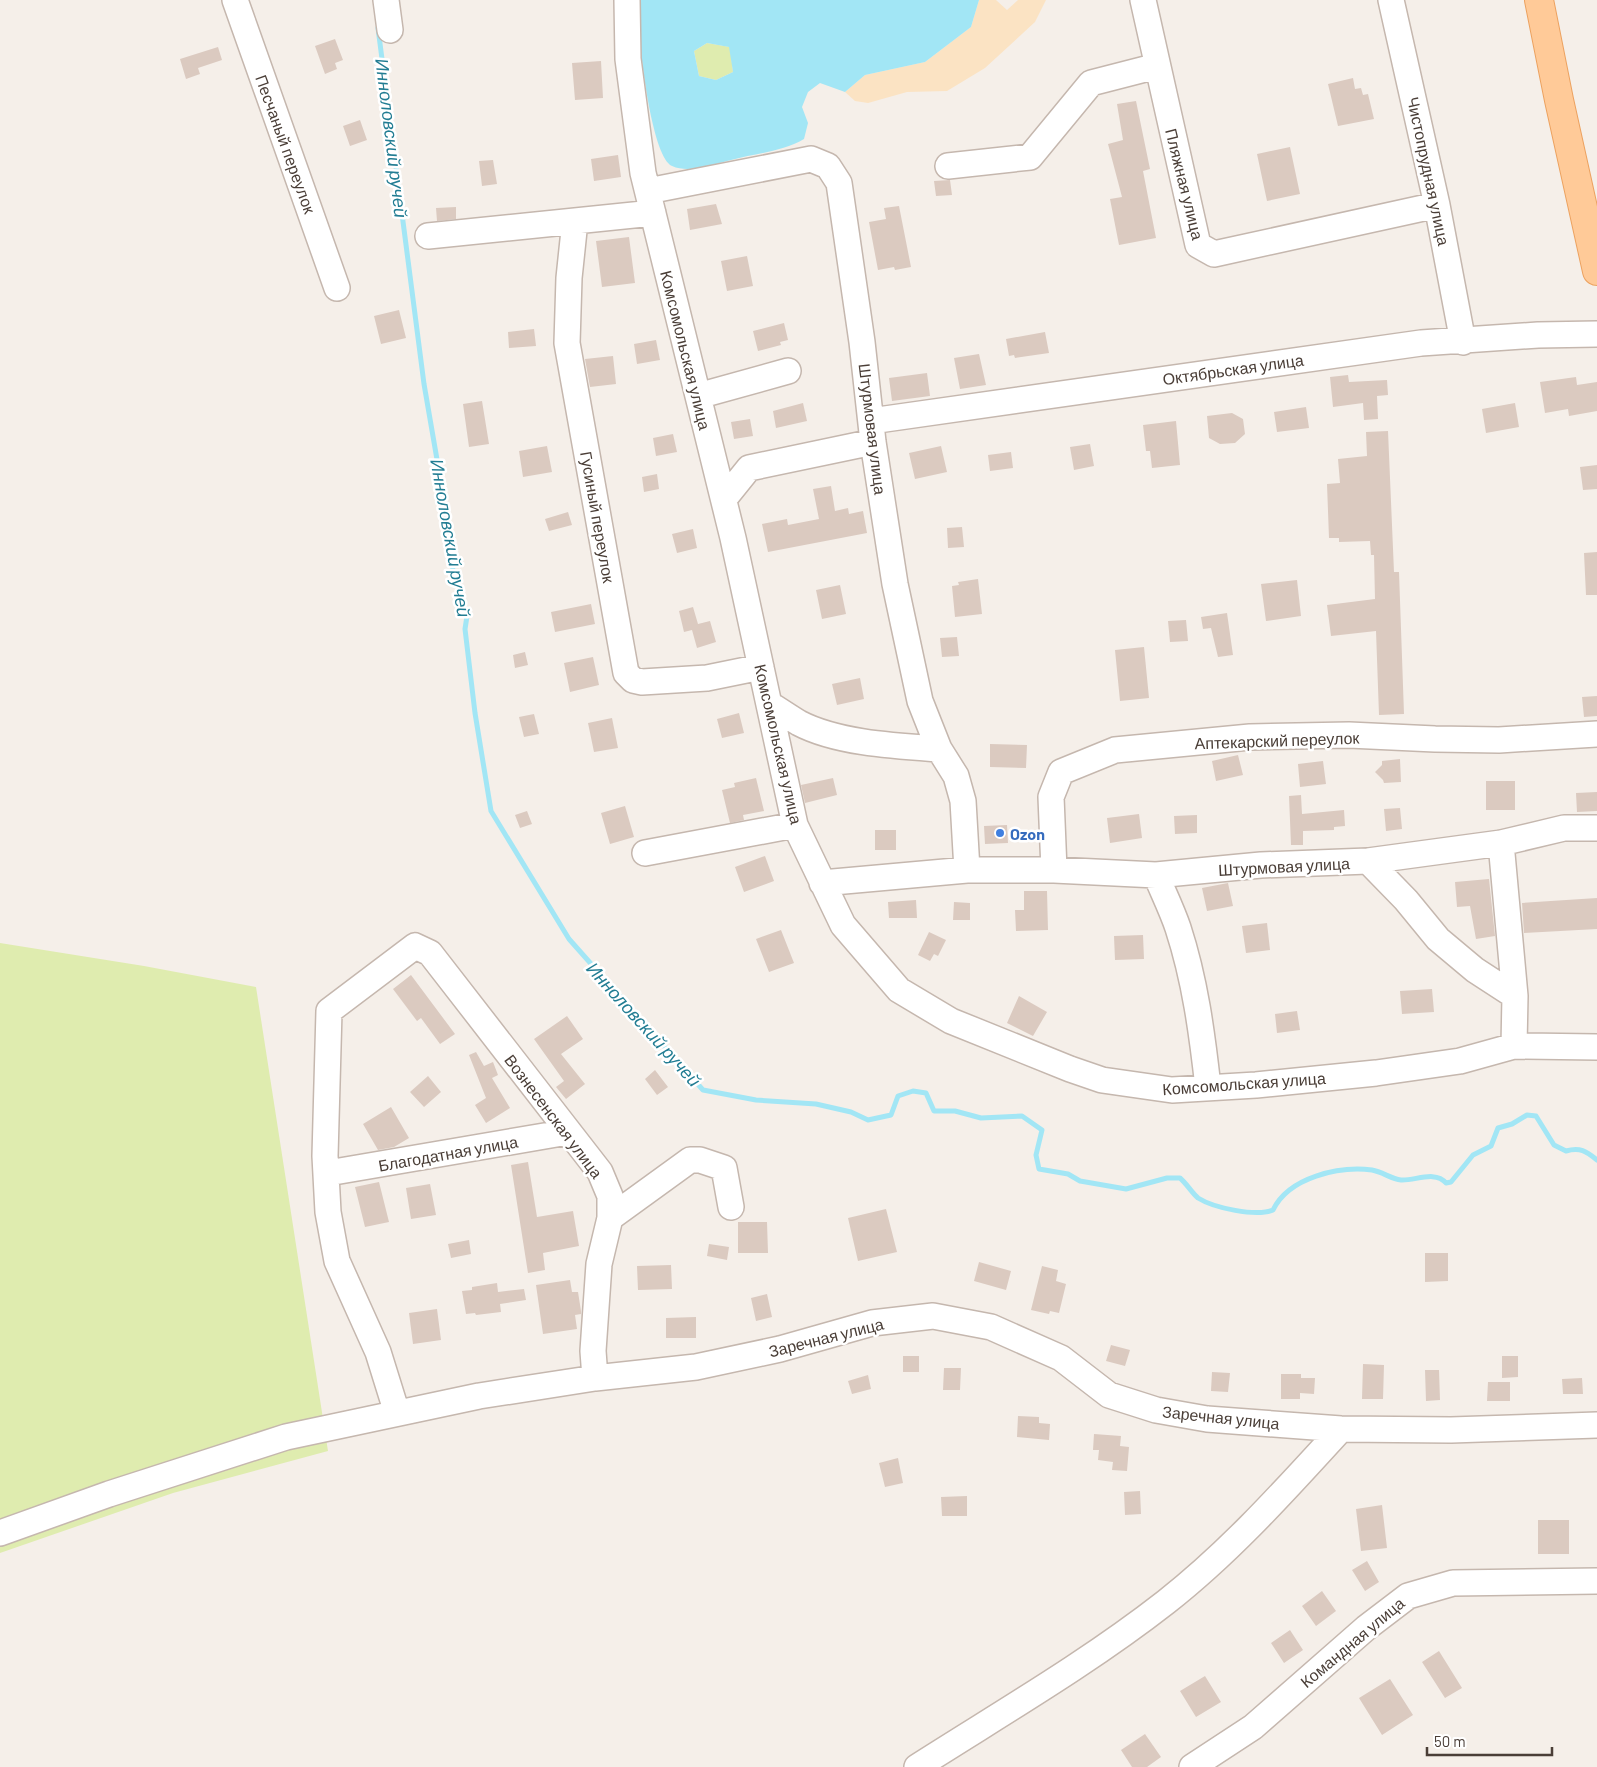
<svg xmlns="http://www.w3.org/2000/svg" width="1597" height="1767" font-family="Barlow,sans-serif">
<rect width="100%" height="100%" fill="#f5efe9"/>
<path fill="#dfecaf" d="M707,43L730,47L733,72L716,80L699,76L694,51Z
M0,943L144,966L256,987L328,1451L173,1493L0,1553Z"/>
<path fill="#fbe3c3" d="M979,0H996L1007,10L1018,0H1046L1035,22L985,68L947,91L907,92L868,103L855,101L845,92L865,75L925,62L971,27Z"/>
<path fill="#a2e6f5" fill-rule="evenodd" d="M639,0H979L971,27L925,62L865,75L845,92L820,83L808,92L802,107L808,123L804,139C782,152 756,153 731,160C713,164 690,174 672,166C653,157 642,64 640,42C639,28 641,14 639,0ZM707,43L729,47L733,72L716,80L699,76L694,51Z"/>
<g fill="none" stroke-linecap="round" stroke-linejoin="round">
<path stroke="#a2e6f5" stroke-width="5" d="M378,28L424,384L450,535L453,572L467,616L465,629L475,713L491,811L569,939L703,1090L756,1100L816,1104L851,1112L868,1120L891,1115L898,1096L913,1091L926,1093L934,1111H955L981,1118L1022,1116L1042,1130L1036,1155L1039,1169L1068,1174L1080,1181L1126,1189L1167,1178H1180C1187,1184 1192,1193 1198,1198C1214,1208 1256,1217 1273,1210C1289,1177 1339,1166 1372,1170C1383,1172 1391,1179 1401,1180C1415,1181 1435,1170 1446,1183L1451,1182L1473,1155L1491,1146L1498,1128L1512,1124L1527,1115L1536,1116L1554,1145L1566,1151C1580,1147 1586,1151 1597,1160"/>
</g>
<path fill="#dbcac0" d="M335,39L343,60L335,63L337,69L325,74L315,46Z
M218,47L222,60L198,68L200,74L186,79L180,59Z
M601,61L603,98L575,100L572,63Z
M1353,78L1355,89L1361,88L1363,95L1368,94L1374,119L1338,126L1328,84Z
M1136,101L1150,169L1143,171L1156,238L1119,245L1110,199L1122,197L1108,144L1123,140L1117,104Z
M360,120L367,140L350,146L343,126Z
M1290,147L1300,194L1267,201L1257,154Z
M618,155L621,177L594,181L591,159Z
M493,160L497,184L482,186L479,161Z
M950,180L952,195L936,196L934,181Z
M716,204L722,224L690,230L687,209Z
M899,206L911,267L895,270L894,267L878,270L869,222L886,219L884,208Z
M456,207V219L437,221L436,208Z
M629,237L635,283L602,287L596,241Z
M747,256L753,286L727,291L721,261Z
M399,310L406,338L381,344L374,316Z
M784,323L788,340L780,342L781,345L758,351L753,331Z
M534,329L536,346L509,348L508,332Z
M1045,332L1049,353L1015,358L1014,355L1009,356L1006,339Z
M656,340L660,360L637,364L634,344Z
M979,354L986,385L960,389L954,358Z
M613,356L616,384L590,387L585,359Z
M927,373L930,396L892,401L889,378Z
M1348,375L1349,382L1387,380L1388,395L1377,396L1378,419L1364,420L1363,403L1333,407L1330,377Z
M1576,377L1577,385L1597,382V411L1569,416L1568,409L1545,413L1540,382Z
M482,401L489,444L469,447L463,404Z
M803,403L807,421L776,428L773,411Z
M1515,403L1519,427L1486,433L1482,409Z
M1306,407L1309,428L1277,432L1274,412Z
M1232,413L1243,419L1245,434L1235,443L1220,444L1209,438L1207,416Z
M750,419L753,436L734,439L731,422Z
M1176,421L1180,465L1152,468L1150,451H1146L1143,425Z
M1388,431L1394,572H1399L1404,714L1379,715L1376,631L1331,636L1327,605L1375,599L1374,555H1371L1370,541L1339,542V538H1329L1327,484L1340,483L1338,459L1367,456L1366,432Z
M673,434L677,452L656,456L653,438Z
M1090,444L1094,466L1074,470L1070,447Z
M547,446L552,472L523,477L519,451Z
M941,446L947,472L915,479L909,453Z
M1011,452L1013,468L990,471L988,455Z
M1597,465V489L1583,490L1580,467Z
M657,474L659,489L644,492L642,477Z
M831,486L835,511L848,508L849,514L863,511L867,533L768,552L762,524L787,519L788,525L819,519L813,489Z
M568,512L572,525L549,531L545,519Z
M962,527L964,547L948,548L947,528Z
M693,529L697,548L677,553L672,534Z
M1597,552V595H1586L1584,553Z
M978,579L982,614L955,617L952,586L959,585L958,582Z
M1297,580L1301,616L1266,621L1261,584Z
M840,585L846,614L822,619L816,590Z
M591,604L595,624L555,632L551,612Z
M693,607L698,624L710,621L716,642L697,648L692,630L684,632L679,611Z
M1227,613L1233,655L1218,657L1211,628L1203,629L1201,617Z
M1186,620L1188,641L1170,642L1168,621Z
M957,637L959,656L942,657L940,638Z
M1144,647L1149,698L1120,701L1115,650Z
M525,652L528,665L515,668L513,655Z
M593,657L599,685L570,692L564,663Z
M860,678L864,699L837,705L832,684Z
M1597,696V716L1584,717L1582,697Z
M739,713L744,733L722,738L717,719Z
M534,714L539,734L524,737L519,717Z
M612,718L618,748L594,752L588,723Z
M990,744L1027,745L1026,768L990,767Z
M1238,755L1243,775L1216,781L1212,761Z
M1400,759L1401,782L1384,783L1383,780L1375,772L1382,765V761Z
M1323,761L1326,784L1300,787L1298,764Z
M756,778L764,811L743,815L744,820L730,823L722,790L735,787L734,783Z
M833,778L837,795L805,803L801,785Z
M1486,781H1515V810H1486Z
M1597,792V811L1577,812L1576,793Z
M1301,795L1302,814L1344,810L1345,826L1334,827V830L1303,831V845H1291L1289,796Z
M625,806L634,837L610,844L601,813Z
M1400,808L1402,829L1386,831L1384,809Z
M527,811L532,824L520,828L515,815Z
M1139,814L1142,838L1110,843L1107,818Z
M1197,815V833L1175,834L1174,816Z
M1007,825L1008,843L985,844L984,826Z
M875,830H896V850H875Z
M765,856L774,881L744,892L735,867Z
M1489,879L1495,936L1476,939L1470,906L1457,907L1455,882Z
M1228,883L1233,906L1207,911L1202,888Z
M1024,891H1047L1048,930L1016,931L1015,910H1024Z
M1597,898V929L1524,933L1522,903Z
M916,900L917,918H889L888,902Z
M954,902L970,903V920H953Z
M1267,923L1270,950L1246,953L1242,926Z
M781,930L794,963L769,972L756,939Z
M929,932L946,940L938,956L934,954L930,961L918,955Z
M1143,935L1144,959L1115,960L1114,936Z
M411,975L455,1034L440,1044L421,1018L417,1021L393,989Z
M1432,989L1434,1012L1402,1014L1400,991Z
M1019,996L1047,1012L1033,1036L1007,1023Z
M1297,1011L1300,1030L1277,1033L1275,1014Z
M567,1016L583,1039L561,1054L585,1084L566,1099L556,1087L564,1081L534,1039Z
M476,1052L484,1066L493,1062L498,1075L492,1078L510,1108L486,1123L475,1105L486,1098L469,1055Z
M655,1070L668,1087L657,1095L645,1079Z
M428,1076L441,1092L424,1107L410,1092Z
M391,1107L409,1138L394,1147L378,1150L363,1124Z
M528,1162L537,1217L573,1211L579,1246L543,1253L545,1270L528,1273L511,1165Z
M379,1182L389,1222L365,1227L355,1187Z
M430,1184L436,1215L411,1219L406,1188Z
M886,1209L897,1252L858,1261L848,1218Z
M738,1222H767L768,1253H738Z
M469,1240L471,1254L451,1258L448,1244Z
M709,1244L729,1247L727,1260L707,1256Z
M1425,1253H1448V1281L1425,1282Z
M979,1262L1011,1271L1006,1290L974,1281Z
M671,1265L672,1289L638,1290L637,1266Z
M1042,1266L1058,1270L1056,1281L1066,1284L1059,1313L1050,1311L1049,1314L1031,1310Z
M570,1280L572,1292H578L581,1311V1314L575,1315L577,1329L543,1334L536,1285Z
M497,1283L498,1292L524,1289L526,1300L500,1304L501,1312L476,1315L475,1313L466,1314L462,1291L472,1290V1287Z
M767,1294L772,1317L756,1321L751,1298Z
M437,1309L441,1340L413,1344L409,1313Z
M696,1317V1338H666V1318Z
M1111,1345L1130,1350L1125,1366L1106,1361Z
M903,1356H919V1372H903Z
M1502,1356H1518V1377L1502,1378Z
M1363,1364L1384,1365L1383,1399H1362Z
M944,1368H961L960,1390H943Z
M1425,1370H1439L1440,1400L1426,1401Z
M1212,1372L1230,1373L1228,1392L1211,1391Z
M1281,1374H1301V1378H1315L1314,1394L1300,1393V1399H1281Z
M868,1375L871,1389L852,1394L848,1381Z
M1582,1378L1583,1394H1563L1562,1379Z
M1488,1382H1510V1401H1487Z
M1018,1416L1039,1417V1423L1050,1424L1049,1440L1017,1437Z
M1094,1434L1121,1436L1120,1446L1129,1447L1127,1471L1112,1470L1113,1462L1098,1460L1099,1450H1093Z
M898,1458L903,1483L885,1487L879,1463Z
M1140,1491L1141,1514L1125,1515L1124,1492Z
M967,1496V1516H942L941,1497Z
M1382,1505L1387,1548L1361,1551L1356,1509Z
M1538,1520H1569V1554H1538Z
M1367,1561L1379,1582L1365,1591L1352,1570Z
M1322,1591L1336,1611L1316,1626L1302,1606Z
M1290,1630L1303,1650L1284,1663L1271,1643Z
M1439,1651L1462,1688L1445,1698L1422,1662Z
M1205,1676L1221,1702L1196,1717L1180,1691Z
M1390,1679L1413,1715L1382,1735L1359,1698Z
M1145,1734L1161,1757L1147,1767H1132L1121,1750Z"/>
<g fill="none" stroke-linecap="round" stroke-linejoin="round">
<g stroke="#c5b7ae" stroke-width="28">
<path id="minor" d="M235,0L337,288
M386,0L390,30
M627,0L628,59L643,173L733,538L795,825L843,925L899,990L951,1021L1070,1069L1102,1080L1172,1090L1256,1085L1376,1073L1460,1061L1514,1046L1597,1047
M1143,0L1198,245L1214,254L1437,205
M1391,0L1437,205L1463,342
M948,166L1030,157L1091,83L1157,66
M648,191L811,159L828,166L839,183L862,342L873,442L895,584L920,701L939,749L956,776L963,801L967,870
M575,221L569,278L567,343L626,673L633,680L642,682L707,678L761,667
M428,236L653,213
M698,396L788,371
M871,421L1421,343L1538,335L1597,334
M724,499L749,468L873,442
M769,704C779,710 789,717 799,723C837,743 896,746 939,749
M1501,843L1515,996
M645,853L795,825
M1368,861L1406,900L1438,939L1475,970L1515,996L1514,1046
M1054,870L1051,797L1061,772L1115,750L1250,737L1349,735L1435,739L1499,740L1597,734
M1156,875C1163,892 1172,910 1178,928C1195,980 1202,1033 1208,1087
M822,883L967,870H1054L1156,875L1261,865L1368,861L1501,843L1564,828H1597
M328,1173L568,1132
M610,1218L690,1160H700L724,1168L731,1207
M397,1413L378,1352L337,1261L328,1212L325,1156L329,1011L415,946L430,953L600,1172L610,1196V1218L599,1264L593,1351L595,1378
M0,1533L109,1494L286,1437L479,1396L595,1378L696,1367L780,1349L872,1323L933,1316L991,1327L1061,1358L1109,1395L1156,1410L1207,1419L1341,1429L1451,1430L1597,1425
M917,1767C1000,1714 1088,1663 1166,1602C1231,1551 1286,1489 1341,1429
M1192,1767L1253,1727L1366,1628L1408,1596L1453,1583L1597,1581"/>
</g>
<g stroke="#eca260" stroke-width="30">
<path id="major" d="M1539,0L1559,100L1597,271"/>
</g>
<use href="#minor" stroke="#fff" stroke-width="25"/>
<use href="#major" stroke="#ffca98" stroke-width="28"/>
</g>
<circle fill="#3f7fe0" stroke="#fff" stroke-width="2" cx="1000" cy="833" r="5"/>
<g text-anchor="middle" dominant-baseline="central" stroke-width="5" stroke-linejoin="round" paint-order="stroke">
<g font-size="16" fill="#4a3e37" stroke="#fff">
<text transform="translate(286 144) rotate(70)">Песчаный переулок</text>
<text transform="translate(1429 171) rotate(78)">Чистопрудная улица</text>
<text transform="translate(1185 184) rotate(76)">Пляжная улица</text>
<text transform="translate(686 350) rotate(76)">Комсомольская улица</text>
<text transform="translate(1233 369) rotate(-8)">Октябрьская улица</text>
<text transform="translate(873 429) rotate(83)">Штурмовая улица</text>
<text transform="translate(598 517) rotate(80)">Гусиный переулок</text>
<text transform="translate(1277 740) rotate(-2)">Аптекарский переулок</text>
<text transform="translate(779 744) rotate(77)">Комсомольская улица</text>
<text transform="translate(1284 866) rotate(-3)">Штурмовая улица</text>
<text transform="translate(1244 1083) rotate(-4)">Комсомольская улица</text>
<text transform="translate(554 1116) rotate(53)">Вознесенская улица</text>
<text transform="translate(448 1153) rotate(-10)">Благодатная улица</text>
<text transform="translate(826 1337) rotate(-14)">Заречная улица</text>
<text transform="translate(1221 1417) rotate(6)">Заречная улица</text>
<text transform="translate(1352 1642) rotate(-40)">Командная улица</text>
</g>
<g font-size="16" font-weight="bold" fill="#366cbe" stroke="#fff" text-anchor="start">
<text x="1010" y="833">Ozon</text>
</g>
<g font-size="18" font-style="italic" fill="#227d93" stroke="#fff">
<text transform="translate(392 138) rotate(83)">Инноловский ручей</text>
<text transform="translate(451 538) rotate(80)">Инноловский ручей</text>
<text transform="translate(644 1024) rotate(48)">Инноловский ручей</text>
</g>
</g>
<path d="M1427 1747v8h125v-8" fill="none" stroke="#4a3e37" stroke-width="2.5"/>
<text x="1434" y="1747" font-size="15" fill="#4a3e37" stroke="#ffffff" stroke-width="4" paint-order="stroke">50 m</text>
</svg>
